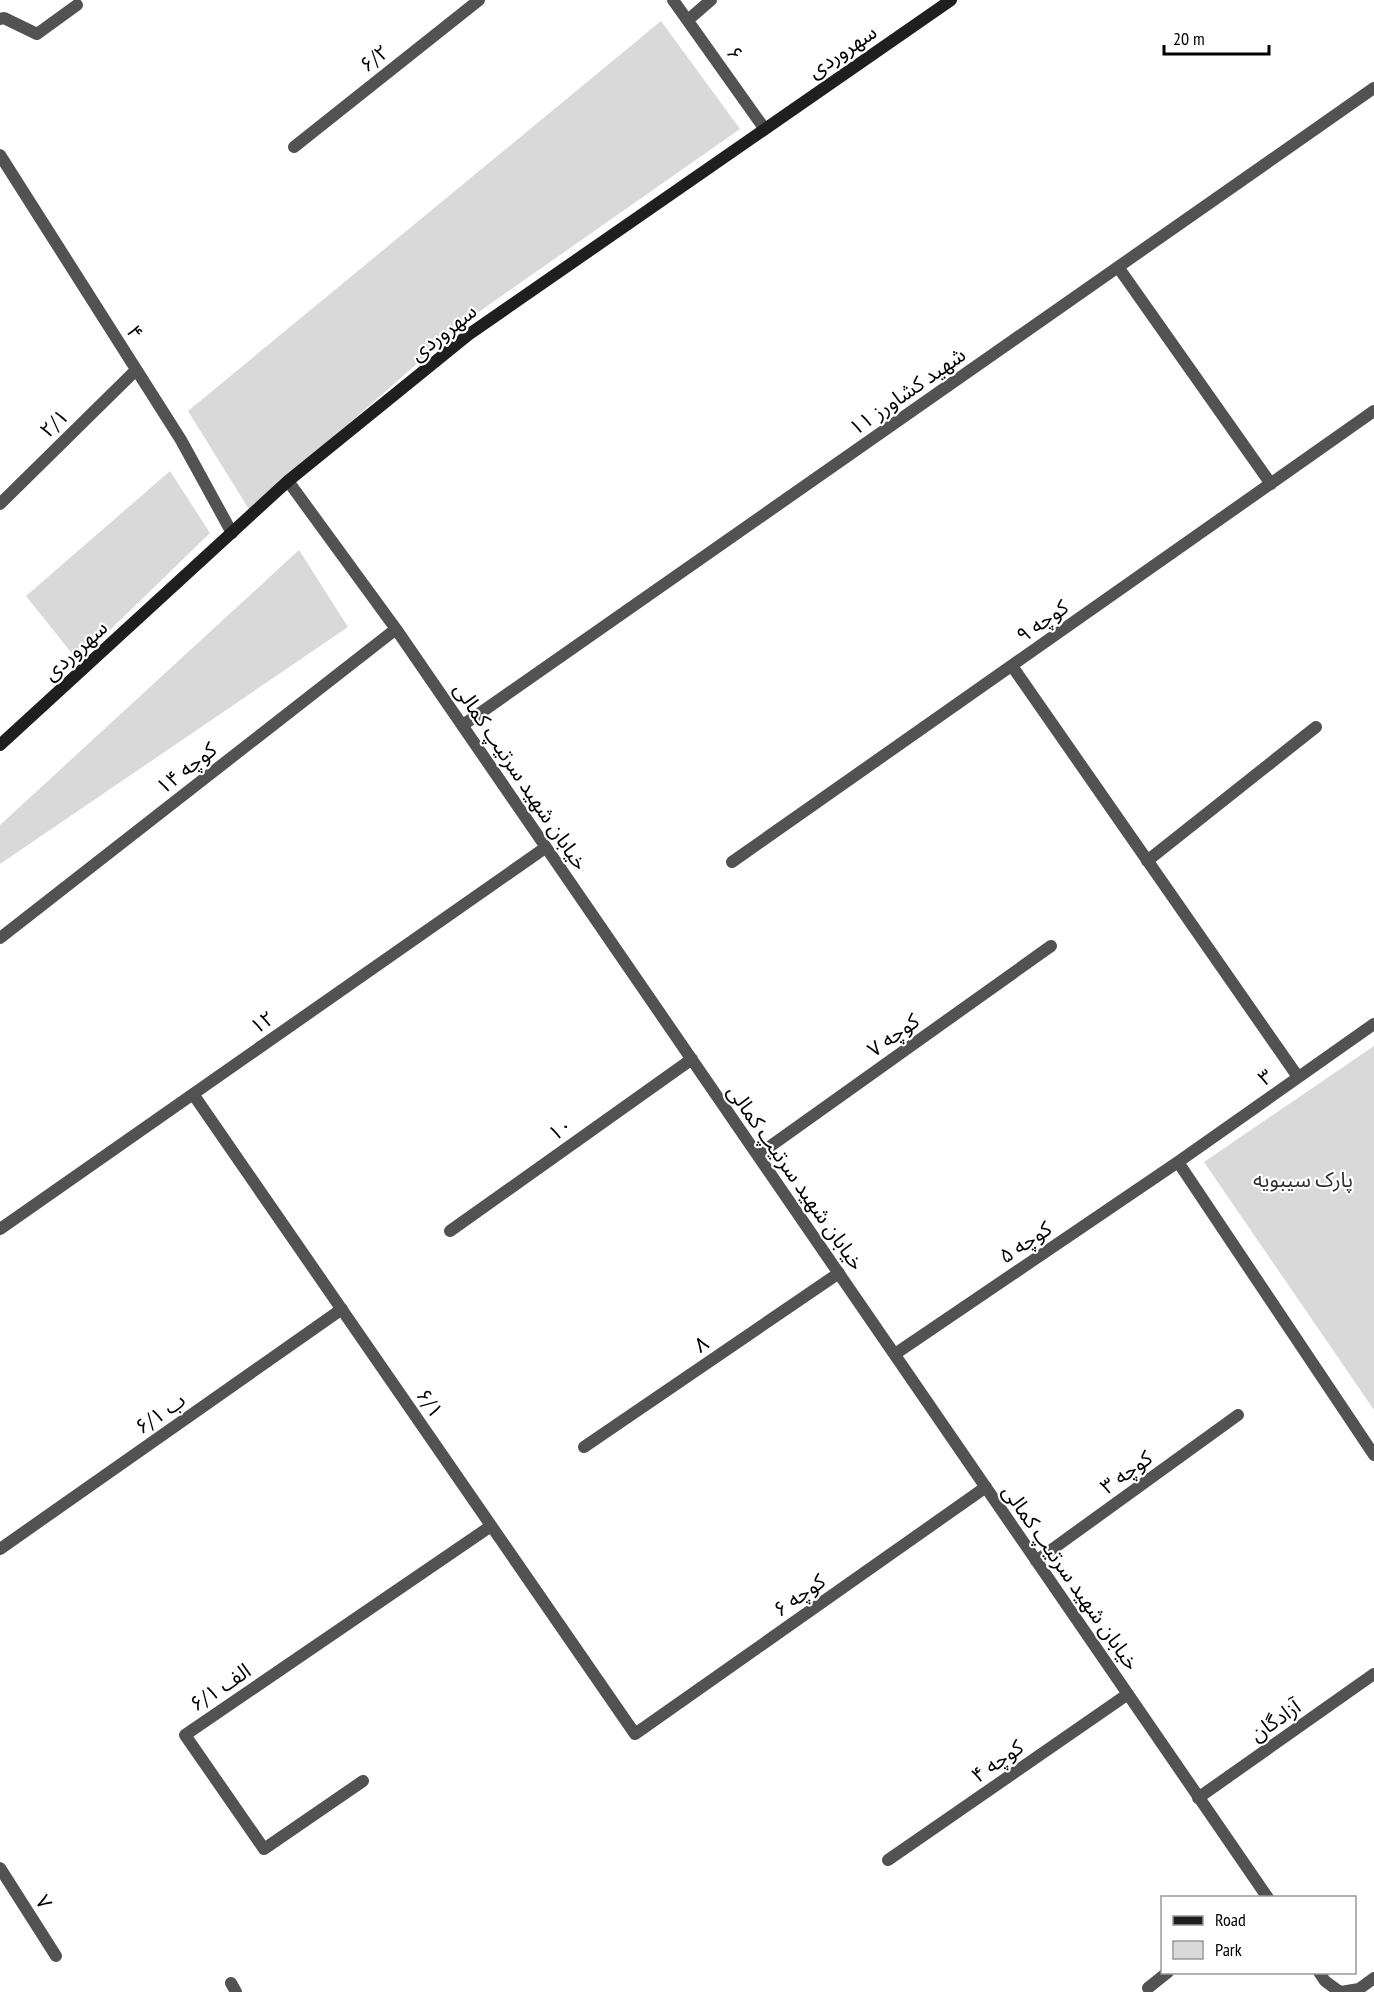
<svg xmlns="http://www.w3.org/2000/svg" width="1374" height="1992" font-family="'PT Sans Narrow','Noto Sans Arabic',sans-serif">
<rect width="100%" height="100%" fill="#fff"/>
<path fill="#d9d9d9" d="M661,21L740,129L463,323L250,511L188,411Z
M170,471L210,533L78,661L26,596Z
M299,550L348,627L0,864V825Z
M1374,1046V1410L1204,1162Z"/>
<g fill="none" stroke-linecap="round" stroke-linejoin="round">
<path stroke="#525252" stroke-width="12" d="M673,0L764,128
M0,19L4,18L37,34L77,5
M688,20L711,0
M294,147L479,0
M0,155L181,440L232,533
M1118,267L1271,484
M288,481L396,629L1268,1898
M0,504L136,370
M1012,666L1298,1077
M463,725L1374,88
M1147,861L1316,727
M732,862L1374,411
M0,938L396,629
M193,1094L635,1734L986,1487
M758,1155L1051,946
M1178,1162L1374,1455
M0,1229L545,848
M450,1231L692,1059
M895,1354L1178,1162L1374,1024
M584,1447L839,1273
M0,1549L342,1309
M1036,1561L1238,1415
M363,1781L264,1849L185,1735L491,1526
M1198,1798L1374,1674
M888,1860L1128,1694
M0,1868L56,1956
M1319,1972L1325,1981L1340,1992
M231,1983L236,1992
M1148,1988L1168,1972
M1341,1992L1359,1989L1374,1978"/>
<path stroke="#1f1f1f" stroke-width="12" d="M0,745L288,481L468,335L951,0"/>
</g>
<g text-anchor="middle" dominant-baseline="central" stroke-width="4.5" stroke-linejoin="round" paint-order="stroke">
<g font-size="21" fill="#000" stroke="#fff">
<text transform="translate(842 51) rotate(-34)">سهروردی</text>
<text transform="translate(735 53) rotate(55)">۶</text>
<text transform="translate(374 58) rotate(-38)">۶/۲</text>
<text transform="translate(135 332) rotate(58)">۴</text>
<text transform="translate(443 332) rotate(-38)">سهروردی</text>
<text transform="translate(907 391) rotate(-35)">۱۱ شهید کشاورز</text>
<text transform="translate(54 423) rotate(-44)">۲/۱</text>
<text transform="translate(1042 621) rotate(-35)">کوچه ۹</text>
<text transform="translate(75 650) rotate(-42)">سهروردی</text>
<text transform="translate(186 768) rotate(-38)">کوچه ۱۴</text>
<text transform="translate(521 776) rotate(56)">خیابان شهید سرتیپ کمالی</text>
<text transform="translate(262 1022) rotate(-35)">۱۲</text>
<text transform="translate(893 1035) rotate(-36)">کوچه ۷</text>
<text transform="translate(1265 1077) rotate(-35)">۳</text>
<text transform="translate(560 1129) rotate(-35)">۱۰</text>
<text transform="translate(796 1177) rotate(55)">خیابان شهید سرتیپ کمالی</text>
<text transform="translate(1025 1242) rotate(-34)">کوچه ۵</text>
<text transform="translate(701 1344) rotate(-34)">۸</text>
<text transform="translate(430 1403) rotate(55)">۶/۱</text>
<text transform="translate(160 1413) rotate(-35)">۶/۱ ب</text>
<text transform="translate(1126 1472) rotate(-36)">کوچه ۳</text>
<text transform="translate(1071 1577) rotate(55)">خیابان شهید سرتیپ کمالی</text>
<text transform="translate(799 1595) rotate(-35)">کوچه ۶</text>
<text transform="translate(220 1687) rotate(-34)">۶/۱ الف</text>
<text transform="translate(1275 1720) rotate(-35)">آزادگان</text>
<text transform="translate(997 1761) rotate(-35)">کوچه ۴</text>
<text transform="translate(44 1902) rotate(57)">۷</text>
</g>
<g font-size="21" fill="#303030" stroke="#fff">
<text x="1303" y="1179">پارک سیبویه</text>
</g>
</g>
<rect x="1161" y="1896" width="195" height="78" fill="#ffffff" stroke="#999999" stroke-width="1.5"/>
<rect x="1173" y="1916" width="30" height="9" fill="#1f1f1f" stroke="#999999" stroke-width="1.5"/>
<text x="1215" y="1926" font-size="18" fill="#000000">Road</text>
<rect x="1173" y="1941" width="30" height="18" fill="#d9d9d9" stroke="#999999" stroke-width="1.5"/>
<text x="1215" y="1956" font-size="18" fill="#000000">Park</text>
<path d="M1164 45v9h105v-9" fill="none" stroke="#000000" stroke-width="3"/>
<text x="1173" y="45" font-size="18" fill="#000000" stroke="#ffffff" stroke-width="4.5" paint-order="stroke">20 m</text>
</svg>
